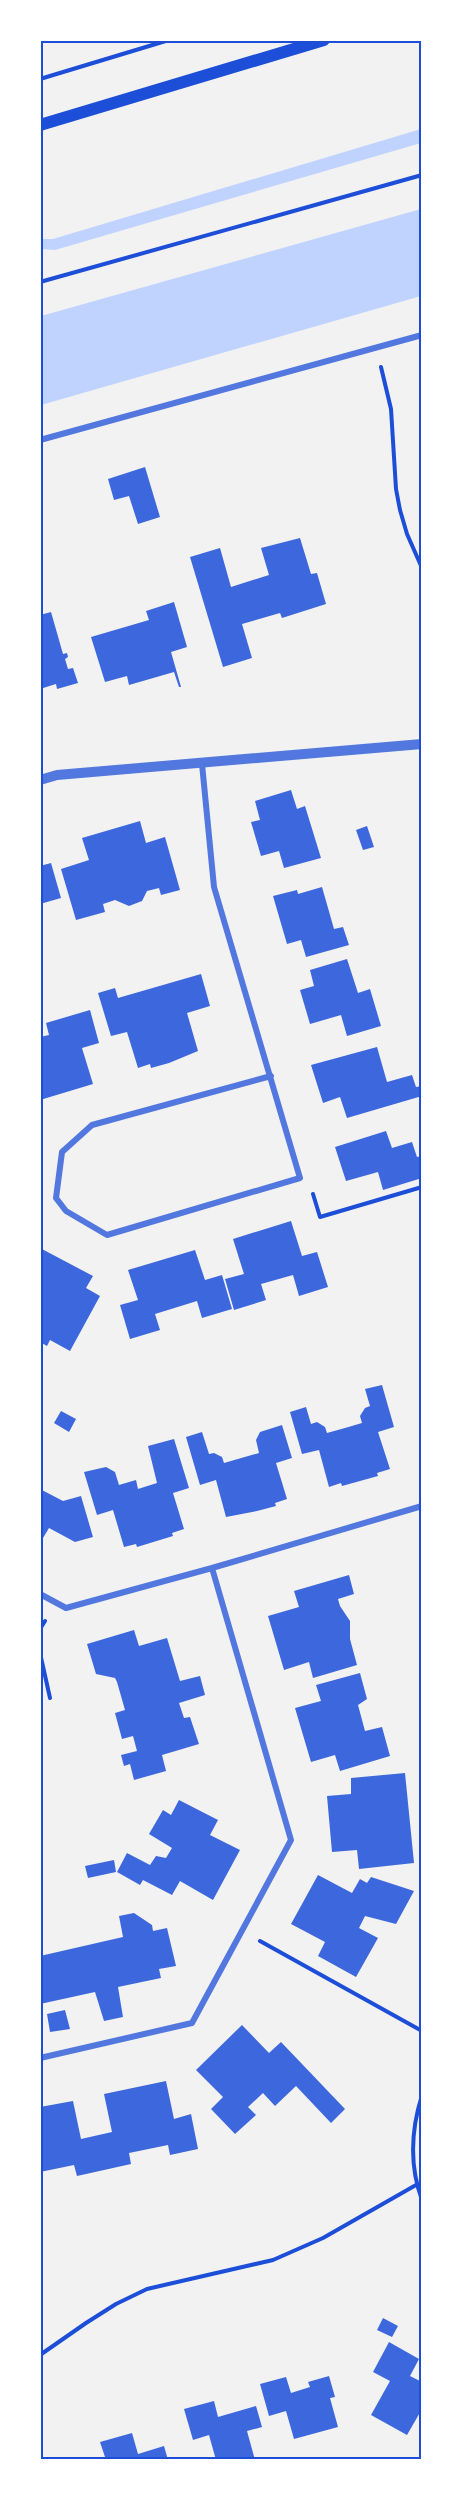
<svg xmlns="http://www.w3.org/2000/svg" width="462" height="2500" font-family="'PT Sans',sans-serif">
<rect width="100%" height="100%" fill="#f2f2f2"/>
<path fill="#bfd3fe" d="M421,129V143L55,250L41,249V239H53Z
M421,209V296L41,405V316Z"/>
<path fill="#3d67dc" d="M145,467L160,517L138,524L129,496L114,500L108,479Z
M300,538L311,574L317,573L326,604L282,618L280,613L242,624L252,658L223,667L190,557L220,548L231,587L269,575L261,548Z
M174,602L187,647L171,652L181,687H179L174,672L129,685L127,676L105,682L91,637L149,620L146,611Z
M51,612L63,654L67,653L68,657L65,659L68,669L73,668L78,683L57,689L56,684L40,689V615Z
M291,790L297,809L305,806L321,858L284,868L279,851L261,856L251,822L260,820L255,801Z
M140,821L146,843L165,837L180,890L161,895L159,888L147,891L142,901L129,906L115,900L103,904L105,912L76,920L61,869L89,860L82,838Z
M367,826L374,847L363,850L356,830Z
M51,863L61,898L40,904V866Z
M322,887L334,929L343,927L349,945L306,957L301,940L287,944L273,896L297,890L298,894Z
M347,959L358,993L370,989L381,1026L347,1036L341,1015L310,1024L300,990L314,986L310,970Z
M201,974L210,1006L187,1013L198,1051L169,1063L151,1068L150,1064L138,1068L127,1032L111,1036L98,993L115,988L118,998Z
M90,1010L99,1043L82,1048L93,1084L40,1100V1037L49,1035L46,1023Z
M377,1047L387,1082L412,1075L416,1087L422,1086V1096L347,1118L340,1097L323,1103L311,1065Z
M386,1131L392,1148L412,1142L417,1157L422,1156V1178L383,1190L378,1172L346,1181L335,1147Z
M291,1221L302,1256L317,1252L328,1287L299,1296L293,1275L261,1284L266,1300L234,1310L225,1279L244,1274L233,1239Z
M40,1248L93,1276L86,1288L100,1296L70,1351L50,1340L47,1346L40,1342Z
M195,1250L205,1280L222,1275L232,1309L202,1318L197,1301L155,1314L160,1330L130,1339L120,1305L138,1300L128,1270Z
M382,1385L394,1427L378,1432L390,1469L377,1473L378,1476L342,1486L341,1483L329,1487L319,1450L302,1454L290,1412L306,1407L311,1424L317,1422L325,1427L327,1433L345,1428L362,1423L360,1416L365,1408L370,1406L365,1389Z
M61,1411L76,1419L69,1432L54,1423Z
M282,1425L292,1458L276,1463L287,1499L275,1503L276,1506L257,1511L226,1517L216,1480L200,1485L186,1437L202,1432L209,1454L214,1453L222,1457L224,1463L259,1453L256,1440L260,1432Z
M174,1439L189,1488L173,1493L184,1529L172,1533L173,1536L137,1547L136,1544L124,1547L113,1510L97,1515L84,1472L106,1467L115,1472L119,1485L136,1480L138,1489L157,1483L148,1446Z
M40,1489L63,1501L81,1496L93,1537L75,1542L49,1528L40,1543Z
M349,1575L354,1594L338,1599L340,1606L350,1621V1639L357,1665L313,1678L309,1662L284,1670L268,1616L299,1607L294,1591Z
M134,1630L139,1646L167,1638L180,1681L200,1676L205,1695L179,1703L184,1718L190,1717L199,1744L162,1755L166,1771L134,1780L130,1764L124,1766L121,1755L137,1751L133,1736L122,1739L115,1713L125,1710L117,1682L115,1678L96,1674L87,1644Z
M360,1673L367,1699L358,1705L365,1731L382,1727L390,1756L340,1771L335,1755L311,1762L295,1708L321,1701L316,1685Z
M405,1773L414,1863L359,1869L357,1850L332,1852L327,1796L351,1794V1778Z
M179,1800L218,1820L210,1835L240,1850L213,1900L180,1881L172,1895L143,1880L140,1885L117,1872L127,1853L150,1865L156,1856L166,1858L172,1848L149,1834L163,1810L171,1815Z
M114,1860L116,1872L88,1878L85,1866Z
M318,1875L352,1893L360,1879L367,1883L371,1877L414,1891L396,1924L365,1916L359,1928L378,1938L356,1977L318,1956L325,1942L291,1924Z
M134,1913L152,1925L153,1931L167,1928L176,1966L159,1969L161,1978L118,1987L123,2017L104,2021L95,1992L40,2004V1956L123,1937L119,1916Z
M65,2010L70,2029L50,2032L47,2014Z
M242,2025L269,2053L281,2042L345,2109L331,2123L296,2086L275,2106L263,2093L248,2107L256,2115L235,2134L211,2109L223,2097L196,2070Z
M166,2081L174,2119L191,2114L198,2149L170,2155L168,2145L129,2153L131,2164L77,2176L74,2165L40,2172V2107L73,2101L81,2139L112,2132L104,2094Z
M383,2318L398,2326L392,2337L377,2330Z
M389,2342L419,2359L410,2376L422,2382V2409L407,2435L371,2415L390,2381L373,2372Z
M329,2376L335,2397L330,2398L338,2427L294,2439L286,2411L269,2416L260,2384L286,2377L291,2393L310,2387L308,2382Z
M214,2401L218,2417L256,2406L262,2427L247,2431L255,2460H216L209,2435L193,2440L184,2409Z
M132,2433L138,2454L164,2446L168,2460H106L100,2442Z"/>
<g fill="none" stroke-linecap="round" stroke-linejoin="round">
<path stroke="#1d4ed8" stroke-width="4" d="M40,79L169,40
M40,282L422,175
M381,367L391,409L396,489L400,510L407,534L422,568
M313,1194L320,1217L422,1187
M40,1629L45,1621
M40,1653L50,1698
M260,1941L422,2031
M422,2095C411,2130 409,2165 422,2200
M40,2355L86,2323L116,2304L147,2289L273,2260L323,2238L416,2185"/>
<path stroke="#5277de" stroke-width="6" d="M40,440L422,335
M202,764L214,887L300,1178L107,1235L66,1211L56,1198L62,1152L92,1125L271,1076
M40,1594L66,1608L212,1568L422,1506
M40,2058L192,2023L291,1840L212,1568"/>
<path stroke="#5277de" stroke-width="10" d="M40,780L57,775L422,744"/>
<path stroke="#1d4ed8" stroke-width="12" d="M40,125L324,40"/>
</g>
<rect width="462" height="2500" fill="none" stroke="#ffffff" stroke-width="84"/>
<rect x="42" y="42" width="378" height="2416" fill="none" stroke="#1d4ed8" stroke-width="2"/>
</svg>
